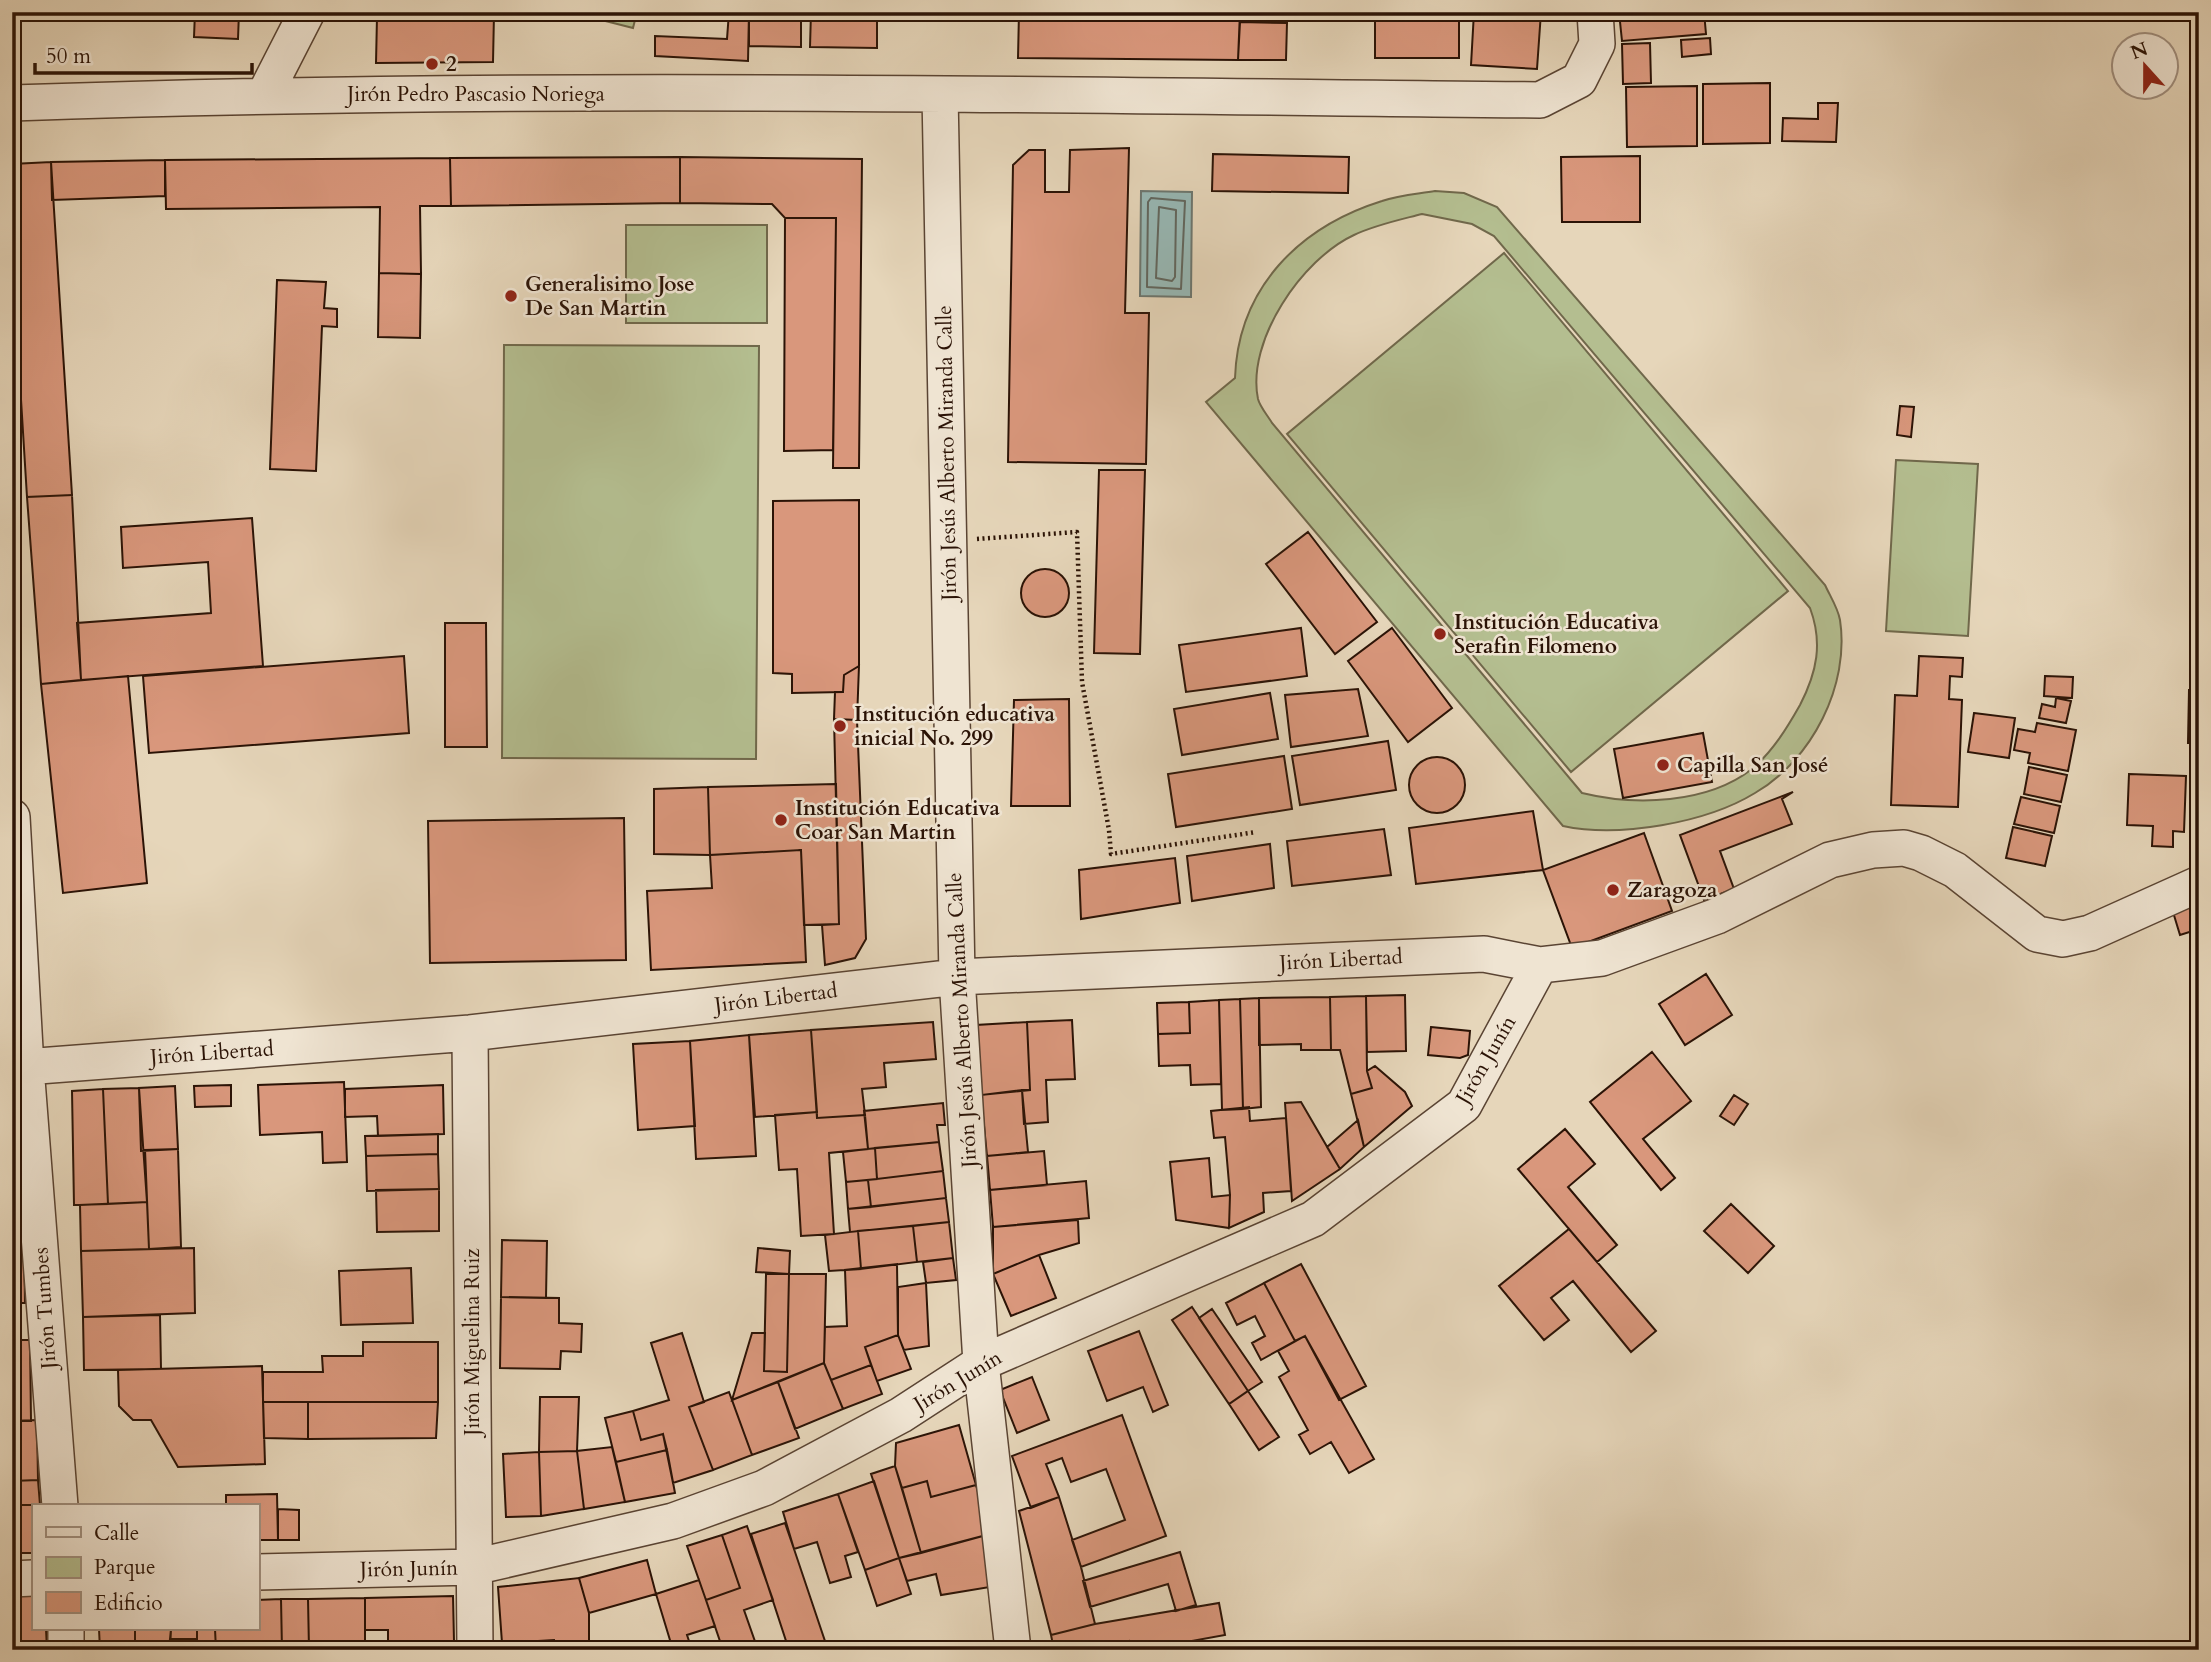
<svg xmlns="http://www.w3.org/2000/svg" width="2211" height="1662" font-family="Cardo,serif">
<rect width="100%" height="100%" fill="#e6d6ba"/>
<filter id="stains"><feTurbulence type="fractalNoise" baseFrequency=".00286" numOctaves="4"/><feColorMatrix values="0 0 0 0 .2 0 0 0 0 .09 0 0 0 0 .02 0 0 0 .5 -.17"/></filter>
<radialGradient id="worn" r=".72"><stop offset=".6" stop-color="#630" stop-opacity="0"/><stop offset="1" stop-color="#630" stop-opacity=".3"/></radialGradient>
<path fill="#b4be90" stroke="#70684b" stroke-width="2" fill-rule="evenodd" d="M570,12H637L633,28Z
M1435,191L1464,193L1497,207L1825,585C1830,596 1838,608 1840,620C1850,685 1812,760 1755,793C1706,823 1619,838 1563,826L1206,402L1235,378C1238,288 1299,227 1382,201C1399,195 1417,194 1435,191ZM1422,214L1472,224L1494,236L1810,608C1823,643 1817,672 1800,705C1787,728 1773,751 1752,769C1707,804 1635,806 1582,793L1272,423C1268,416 1260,407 1258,399C1246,341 1302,259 1354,235C1375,225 1399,220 1422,214Z
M626,225H767V323H626Z
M1504,253L1788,591L1571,772L1287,434Z
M504,345L759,346L756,759L502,758Z
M1896,460L1978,464L1968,636L1886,631Z"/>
<path fill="#97b8b5" stroke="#6c766f" stroke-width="2" d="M1141,191L1192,192L1191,297L1140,296Z"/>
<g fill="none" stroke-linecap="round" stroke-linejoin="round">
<path stroke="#61665e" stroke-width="2" d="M1151,198L1185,201L1181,289L1147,287L1148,202Z
M1159,207L1176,210L1175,277L1172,281L1156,278Z"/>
</g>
<path fill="#d9977c" stroke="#2b1306" stroke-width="2" d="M195,12H239L238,39L194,37Z
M348,12H377V17H348Z
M729,12H749L748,61L655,56V36L727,39Z
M749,12H801V47L749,46Z
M811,12H877V48L810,47Z
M1019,12H1240L1238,60L1018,58Z
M1474,12H1541L1537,69L1471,65Z
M1619,12H1704L1706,34L1622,41Z
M494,14L493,62L376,63L377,17Z
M1375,15L1459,16V58H1375Z
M1240,22L1287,23L1286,60H1238Z
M1710,38L1711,54L1682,57L1681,40Z
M1650,43L1651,83L1623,84L1622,44Z
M1770,83V143L1703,144V84Z
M1697,86V146L1627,147L1626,87Z
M1818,103H1838L1836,142L1782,141L1783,118L1818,119Z
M1129,148L1125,313H1149L1146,464L1008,462L1013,165L1029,150H1045V192H1069L1070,150Z
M1213,154L1349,157L1348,193L1212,191Z
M1640,156V222H1562L1561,157Z
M680,157V203L451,206L450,158Z
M680,157L862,159L859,468H833L836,218H785L772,204L680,203Z
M450,158L451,206H420L421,274L379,273L380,207L166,209L165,160Z
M165,160V196L52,200L51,162Z
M51,162L72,495L27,497L12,253V164Z
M785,218H836L833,450L784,451Z
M379,273L421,274L420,338L378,337Z
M277,280L326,282L324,308L337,309V327L322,326L316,471L270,469Z
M1900,406L1914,407L1911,437L1897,435Z
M1099,470H1145L1140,654L1094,653Z
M72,495L81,680L41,684L27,497Z
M859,500V666L844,675L843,692L792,693V674L773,673V501Z
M252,518L263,666L81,680L77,623L211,613L208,562L123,568L121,527Z
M1308,532L1377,622L1335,654L1266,564Z
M1021 593a24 24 0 1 1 48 0a24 24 0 1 1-48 0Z
M445,623H486L487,747H445Z
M1301,628L1307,676L1186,692L1179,645Z
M1392,628L1452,708L1408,742L1348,661Z
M404,656L409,733L149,753L143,676Z
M1919,656L1963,658L1962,677L1950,676L1949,699L1962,700L1958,807L1891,805L1895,695L1917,696Z
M859,666L857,720L834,719L835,692H843L844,675Z
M128,676L147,883L63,893L41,684Z
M2045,676L2073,677L2072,698L2044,696Z
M1358,689L1368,736L1291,747L1285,695Z
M2189,690H2199V743H2188Z
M1270,693L1278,739L1182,755L1174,709Z
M2056,698L2071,701L2066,723L2039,718L2042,704L2055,707Z
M1069,699L1070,806H1011L1014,700Z
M1974,713L2015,718L2009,758L1968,752Z
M834,719L857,720L866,939L855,958L825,965L822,925L839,924Z
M2037,723L2076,730L2068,771L2028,763L2030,753L2014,750L2018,729L2035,732Z
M1703,733L1712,782L1623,798L1614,749Z
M1388,741L1396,790L1300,805L1292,756Z
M1284,756L1292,809L1176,827L1168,774Z
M1409 785a28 28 0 1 1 56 0a28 28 0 1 1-56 0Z
M2029,767L2067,775L2061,802L2024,794Z
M2129,774L2186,776L2184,832L2173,831V847L2152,846L2153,826L2127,825Z
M2195,777H2199V832H2193Z
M836,784L839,924L804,925L801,850L710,855L708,787Z
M708,787L710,855L654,854V789Z
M1793,792L1782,799L1792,824L1720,851L1734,889L1704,900L1680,835Z
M2021,797L2060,806L2054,833L2014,824Z
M1533,811L1543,870L1416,884L1409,828Z
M624,818L626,960L430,963L428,821Z
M2013,827L2052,836L2045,866L2006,858Z
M1384,829L1391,875L1292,886L1287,841Z
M1644,833L1672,911L1572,948L1543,870Z
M1270,844L1274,888L1192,901L1187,856Z
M801,850L806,962L651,970L647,891L712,888L710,855Z
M1175,858L1180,903L1081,919L1079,870Z
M2199,903V929L2180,935L2173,912Z
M1706,974L1732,1015L1685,1045L1659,1004Z
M1405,995L1406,1051L1367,1052L1366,996Z
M1366,996L1367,1071L1372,1088L1351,1094L1340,1050H1331L1330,997Z
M1330,997L1331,1050H1301V1044L1259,1045V998Z
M1259,998L1261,1107L1243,1109L1240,999Z
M1240,999L1243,1109L1222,1110L1219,1000Z
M1219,1000L1221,1084L1191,1085L1190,1065L1159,1066L1158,1034L1190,1033L1189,1002Z
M1189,1002L1190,1033L1158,1034L1157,1003Z
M1072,1020L1075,1079L1046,1080L1048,1122L1024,1124L1022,1090H1030L1027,1022Z
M933,1022L936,1059L884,1063L886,1087L862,1089L865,1115L817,1118L811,1030Z
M1027,1022L1030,1090L981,1095L976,1025Z
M1431,1027L1470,1031L1468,1055L1460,1058L1428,1055Z
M811,1030L817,1112L755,1117L749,1035Z
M749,1035L756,1156L696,1159L690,1041Z
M690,1041L695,1126L638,1130L633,1044Z
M1652,1052L1691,1101L1643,1139L1675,1178L1661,1190L1590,1102Z
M1375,1066L1405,1092L1412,1106L1364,1147L1351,1094L1372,1088L1367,1071Z
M344,1082L347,1162L323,1163L322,1132L260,1135L258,1085Z
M231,1085V1106L195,1107L194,1086Z
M443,1085L444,1134L378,1136L377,1116L345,1117V1089Z
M175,1086L178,1149L141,1151L139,1088Z
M139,1088L147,1202L108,1204L103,1089Z
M103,1089L108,1204L74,1205L72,1091Z
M1022,1090L1028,1152L987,1156L981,1095Z
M1734,1095L1748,1104L1734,1125L1720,1116Z
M1301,1102L1340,1169L1292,1201L1285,1103Z
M943,1103L945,1125H937L939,1142L868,1149L864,1111Z
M1249,1107L1250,1121L1286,1118L1291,1191L1263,1193L1264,1212L1229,1228L1230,1195L1225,1137L1214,1138L1211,1111Z
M12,1108L22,1169H12Z
M817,1112V1118L865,1115L868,1149L829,1153L834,1234L801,1236L797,1169L779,1170L775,1115Z
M1358,1120L1364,1147L1340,1169L1327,1147Z
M1565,1129L1595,1164L1568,1187L1617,1245L1597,1262L1518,1169Z
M438,1134V1154L366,1156L365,1136Z
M939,1142L943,1171L877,1179L875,1148Z
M875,1148L877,1179L846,1182L843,1152Z
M178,1149L181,1247L149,1249L145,1150Z
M1044,1151L1047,1185L990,1190L987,1156Z
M438,1154L439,1189L367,1191L366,1156Z
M1209,1158L1212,1197L1230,1195L1229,1228L1176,1220L1170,1162Z
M12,1169H22L24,1233H12Z
M943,1171L946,1198L871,1207L868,1180Z
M868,1180L871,1207L848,1209L846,1182Z
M1086,1181L1089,1218L993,1227L990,1190Z
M439,1189V1231L377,1232L376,1190Z
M946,1198L949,1222L850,1232L848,1209Z
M147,1202L149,1249L81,1251L80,1205Z
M1731,1204L1774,1246L1748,1273L1704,1231Z
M1078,1220L1079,1243L1039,1255L993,1274V1227Z
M949,1222L953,1258L917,1262L913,1226Z
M913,1226L917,1262L861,1269L858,1231Z
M1569,1229L1656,1331L1631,1352L1573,1281L1551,1298L1569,1320L1544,1340L1499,1286Z
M858,1231L861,1269L829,1271L825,1235Z
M12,1233H24L25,1303H12Z
M502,1240L547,1241L546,1298L501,1297Z
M194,1248L195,1313L83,1317L81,1251Z
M758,1248L790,1251L789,1274L756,1272Z
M1039,1255L1056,1298L1011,1316L993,1274Z
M953,1258L956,1280L926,1283L923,1262Z
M897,1264L898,1335L865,1347L871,1365L831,1380L824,1363L825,1327L847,1326L845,1270Z
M1301,1264L1366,1386L1339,1400L1305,1336L1295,1341L1264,1283Z
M411,1268L413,1323L341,1325L339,1271Z
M766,1274H789L787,1372L764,1371Z
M789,1274H826L824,1363L732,1400L752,1333H765L764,1371L787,1372Z
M926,1283L929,1346L904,1350L898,1335V1287Z
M1264,1283L1295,1341L1261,1360L1252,1343L1265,1336L1255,1316L1237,1325L1226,1303Z
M501,1297L559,1298V1323L582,1324L581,1352L561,1351L560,1369L500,1368Z
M1192,1307L1248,1391L1229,1404L1172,1320Z
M1212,1309L1262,1382L1248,1391L1199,1318Z
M160,1315L161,1369L84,1370L83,1317Z
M1139,1331L1168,1405L1153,1412L1143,1387L1107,1401L1088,1351Z
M682,1333L704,1402L689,1407L713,1470L673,1483L663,1434L641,1440L633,1411L669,1400L651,1343Z
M898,1335L911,1369L877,1381L865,1347Z
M1305,1336L1374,1459L1349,1473L1331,1442L1310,1454L1299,1435L1308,1430L1279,1377L1289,1371L1278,1351Z
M12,1340H30L31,1421H12Z
M363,1342H438V1402H263V1372H323L322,1356H363Z
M824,1363L843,1409L795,1429L778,1382Z
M871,1365L882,1394L843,1409L831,1380Z
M262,1366L265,1464L178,1467L151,1420H133L119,1406L118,1370Z
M1032,1377L1049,1420L1017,1433L1000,1390Z
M778,1382L799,1438L752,1455L732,1400Z
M1248,1391L1279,1437L1259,1450L1229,1404Z
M729,1392L752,1455L713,1470L689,1407Z
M540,1397H579L577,1451L539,1452Z
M263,1402H308V1439L264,1438Z
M308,1402H438L436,1438L308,1439Z
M633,1411L641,1440L663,1434L667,1450L616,1462L605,1418Z
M1122,1415L1166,1536L1081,1567L1072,1540L1125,1520L1106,1469L1071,1482L1062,1458L1046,1464L1059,1497L1031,1508L1012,1456Z
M37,1420L38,1480L12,1481V1421Z
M959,1425L976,1485L931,1497L927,1481L902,1488L895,1466L896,1443Z
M612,1447L625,1502L584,1509L577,1451Z
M667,1450L675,1493L625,1502L616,1462Z
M577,1451L584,1509L541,1516L539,1452Z
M539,1452L541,1516L506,1517L503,1454Z
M895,1466L921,1553L899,1558L871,1474Z
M38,1480L40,1505H12V1481Z
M874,1481L899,1558L865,1570L838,1494Z
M927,1481L931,1497L976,1485L990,1534L921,1553L902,1488Z
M277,1494L278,1540H257V1506H226V1495Z
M838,1494L858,1552L845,1556L851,1577L830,1583L817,1542L794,1549L783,1512Z
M1059,1497L1081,1567L1095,1624L1051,1635L1019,1511Z
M12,1505H40L33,1506V1553H12Z
M278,1509L299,1510V1540H278Z
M785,1523L794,1549L828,1650H789L751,1534Z
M747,1526L773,1600L744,1610L758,1650H723L706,1600L740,1588L722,1535Z
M990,1534L996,1586L941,1595L936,1574L907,1581L899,1558Z
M722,1535L740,1588L706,1600L687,1546Z
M1180,1552L1196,1605L1176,1611L1168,1584L1090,1607L1083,1581Z
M899,1558L911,1594L877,1606L865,1570Z
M647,1560L656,1594L589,1613L579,1578Z
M579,1578L589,1613V1650H555L554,1640L502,1643L498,1587Z
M699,1580L715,1626L687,1635L692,1650H673L656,1594Z
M33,1590V1629H46L47,1650H19L18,1616L12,1617V1591Z
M453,1596L454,1641L388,1643V1630H365V1598Z
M365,1598V1648L309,1649L308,1599Z
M281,1599L282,1650H216L215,1629H257V1600Z
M281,1599H308L309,1650H282Z
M1219,1603L1225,1635L1175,1644L1177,1650H1131L1129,1641L1082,1650H1054L1051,1635L1095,1624Z
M99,1629H135V1650H100Z
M135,1629H171L170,1650H135Z
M171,1629H210H197V1639H170Z
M197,1629H215L216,1650H189V1639H197Z
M1129,1641L1131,1650H1082Z"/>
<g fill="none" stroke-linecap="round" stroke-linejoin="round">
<g stroke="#5a4433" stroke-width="38">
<path id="minor" d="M265,94L307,12
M940,94L957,977L981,1363L1013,1650
M12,103C521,85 1031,95 1540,100L1579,80L1597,44L1595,12
M12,817L26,1067L60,1506
M470,1033L475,1650
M12,1068L470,1033L957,977L1484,954L1540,965L1602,958L1717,916L1830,860L1873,850L1904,848L1921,853L1955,870L2037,934L2063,939L2090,933L2199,884
M257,1572L474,1567L673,1521L764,1488L901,1415L981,1363L1313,1219L1464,1105L1540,965
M12,1579L33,1578
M66,1629V1650"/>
</g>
<path stroke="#2b1306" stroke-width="4.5" stroke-dasharray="2 3.5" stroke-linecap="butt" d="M977,539L1077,532L1082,682L1109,830L1111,854L1256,832"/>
<use href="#minor" stroke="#efe4d2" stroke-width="35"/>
</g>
<g fill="#8f2418" stroke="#efe4d2" stroke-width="2.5">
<circle cx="432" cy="64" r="7"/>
<circle cx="511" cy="296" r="7"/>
<circle cx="1440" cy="634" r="7"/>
<circle cx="840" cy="726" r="7"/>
<circle cx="1663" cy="765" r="7"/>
<circle cx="781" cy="820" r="7"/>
<circle cx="1613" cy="890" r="7"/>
</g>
<g text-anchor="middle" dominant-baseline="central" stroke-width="5" stroke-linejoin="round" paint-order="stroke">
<g font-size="21" font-weight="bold" fill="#2b1306" stroke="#efe4d2" text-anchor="start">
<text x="446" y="64">2</text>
<text x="525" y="284">Generalisimo Jose<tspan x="525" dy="24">De San Martin</tspan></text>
<text x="1454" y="622">Institución Educativa<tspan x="1454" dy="24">Serafin Filomeno</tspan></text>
<text x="854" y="714">Institución educativa<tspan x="854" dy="24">inicial No. 299</tspan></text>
<text x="1677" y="765">Capilla San José</text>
<text x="795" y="808">Institución Educativa<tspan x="795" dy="24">Coar San Martin</tspan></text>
<text x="1627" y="890">Zaragoza</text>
</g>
<g font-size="21" fill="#2b1306" stroke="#efe4d2">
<text x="476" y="94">Jirón Pedro Pascasio Noriega</text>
<text transform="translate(947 453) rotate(-91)">Jirón Jesús Alberto Miranda Calle</text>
<text transform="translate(1341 960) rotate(-3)">Jirón Libertad</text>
<text transform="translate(776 998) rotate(-7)">Jirón Libertad</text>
<text transform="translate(962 1020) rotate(-93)">Jirón Jesús Alberto Miranda Calle</text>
<text transform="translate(212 1053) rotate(-4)">Jirón Libertad</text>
<text transform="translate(1486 1060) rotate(-60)">Jirón Junín</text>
<text transform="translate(45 1308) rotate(-94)">Jirón Tumbes</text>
<text transform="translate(472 1342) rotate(-90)">Jirón Miguelina Ruiz</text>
<text transform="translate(958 1381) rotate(-31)">Jirón Junín</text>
<text transform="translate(409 1569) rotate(-1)">Jirón Junín</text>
</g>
</g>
<rect width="2211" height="1662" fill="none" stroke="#e6d6ba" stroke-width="42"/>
<rect x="14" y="14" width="2183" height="1634" fill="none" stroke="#2b1306" stroke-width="3.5"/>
<rect x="21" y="21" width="2169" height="1620" fill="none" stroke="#2b1306" stroke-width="2"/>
<rect x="32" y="1504" width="228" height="126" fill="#efe4d2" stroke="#a19080" stroke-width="2"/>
<rect x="46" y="1527" width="35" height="10" fill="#efe4d2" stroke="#a19080" stroke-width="2"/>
<text x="94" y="1540" font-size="21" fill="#2b1306">Calle</text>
<rect x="46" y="1557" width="35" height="21" fill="#b4be90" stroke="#a19080" stroke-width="2"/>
<text x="94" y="1574" font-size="21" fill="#2b1306">Parque</text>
<rect x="46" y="1592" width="35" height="21" fill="#d9977c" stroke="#a19080" stroke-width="2"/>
<text x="94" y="1610" font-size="21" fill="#2b1306">Edificio</text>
<g transform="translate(2145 66) rotate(339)"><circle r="33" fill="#efe4d2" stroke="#a19080" stroke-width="2"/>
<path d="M0-5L12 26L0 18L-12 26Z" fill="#8f2418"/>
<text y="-10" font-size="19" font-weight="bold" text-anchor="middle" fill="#2b1306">N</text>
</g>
<path d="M35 63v10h217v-10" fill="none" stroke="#2b1306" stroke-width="3.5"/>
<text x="46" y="63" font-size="21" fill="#2b1306" stroke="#efe4d2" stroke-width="5" paint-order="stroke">50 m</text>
<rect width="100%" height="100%" filter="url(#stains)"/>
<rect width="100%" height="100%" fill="url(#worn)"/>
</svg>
